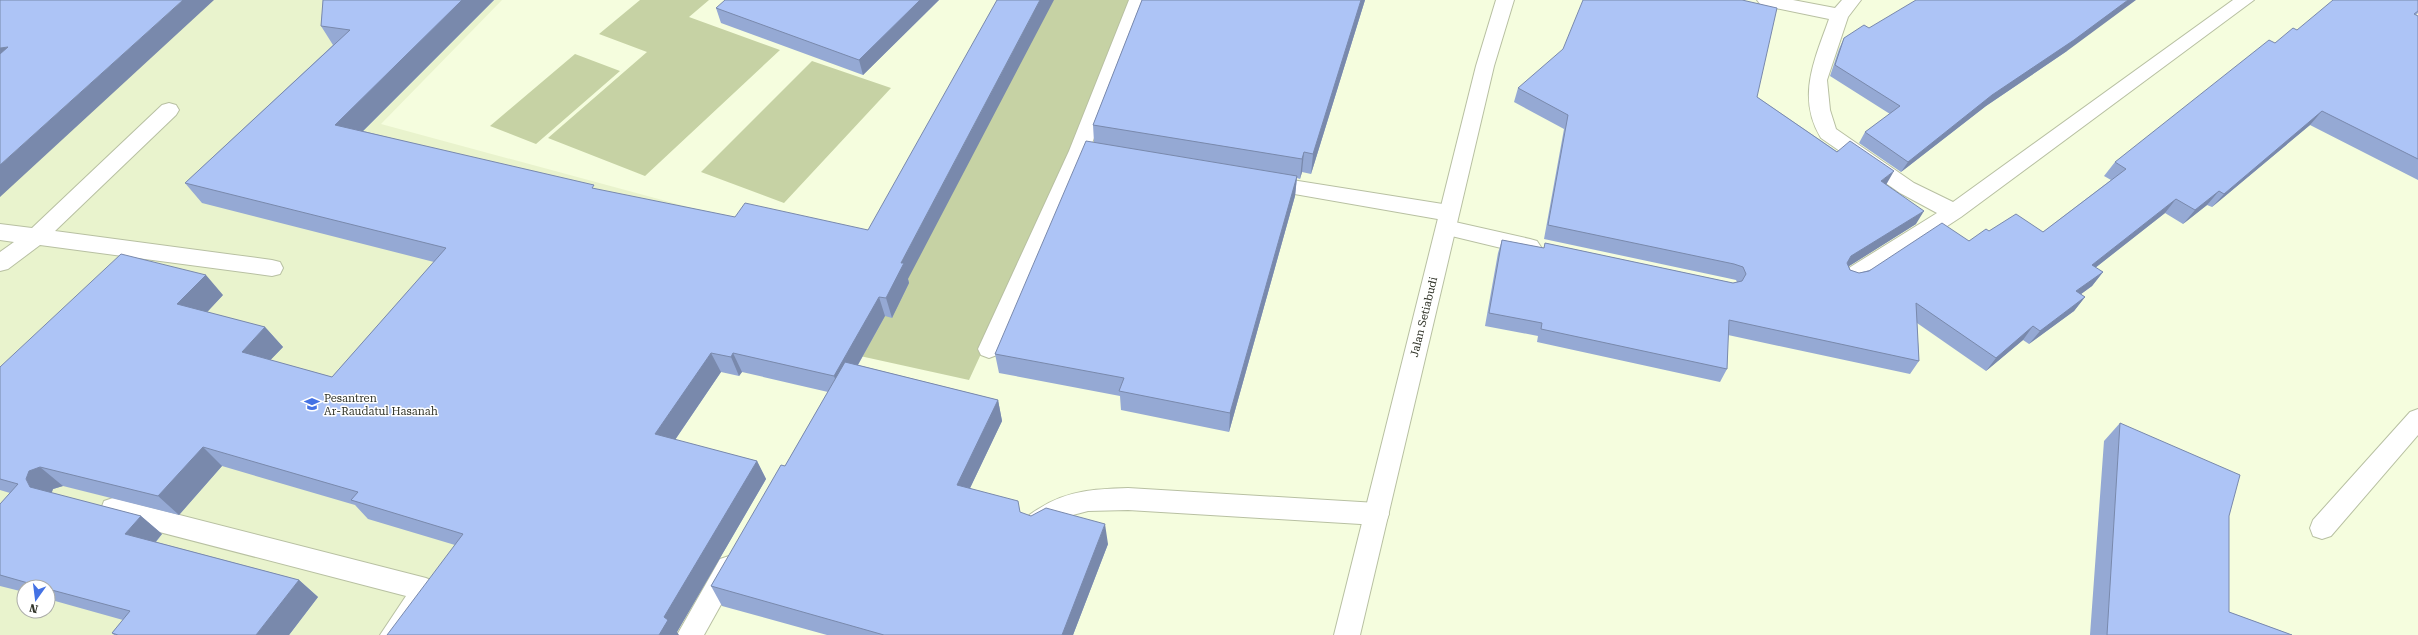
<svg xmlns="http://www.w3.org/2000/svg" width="2418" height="635" font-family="'Roboto Serif',serif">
<rect width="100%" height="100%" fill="#f5fdde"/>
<path fill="#e9f3cd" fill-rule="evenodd" d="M0,0H502L381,124L736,220L481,635H0ZM24,587H48V611H24Z"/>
<path fill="#c6d2a4" d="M640,0H709L689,17L780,50L645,176L548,138L647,52L599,34Z
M1018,0H1144L969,380L810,345Z
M575,54L620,71L536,144L490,126Z
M812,61L891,88L784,203L701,172Z"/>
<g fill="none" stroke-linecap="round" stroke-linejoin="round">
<g stroke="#b8c0a2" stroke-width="2">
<path id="minor" d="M1129,0H1147L1089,151L997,355L989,358L981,355L978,349L1069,151Z
M1757,0H1793L1835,8L1842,0H1861L1848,17L1827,80L1830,110L1836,129L1914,183L1953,202L2233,0H2254L1961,217L1860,283L1852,285L1844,283L1841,277L1844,271L1937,213L1900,193L1821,138C1796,97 1815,59 1829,19L1766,6L1760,4Z
M169,103L176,105L179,110L176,115L55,231L272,260L280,262L283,268L280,274L272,276L40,245L8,269L0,271V252L14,242L0,240V224L32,228L162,105Z
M1267,176L1449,205L1456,208L1459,213L1456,218L1449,221L1260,188L1257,183L1260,178Z
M1446,220L1530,239L1537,241L1541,247L1537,253L1530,255L1439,233L1436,228L1439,223Z
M2418,409V435L2331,536L2322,539L2313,536L2310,528L2313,520L2410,412Z
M1128,488L1377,503L1386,506L1389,514L1386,522L1377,525L1128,510L1088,511L1069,516L1035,535L1026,532L1023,524C1027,515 1032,513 1040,508C1068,490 1096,489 1128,488Z
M113,498L426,578L435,582L439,590L408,635H380L406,596L113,520L104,517L101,509L104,501Z
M729,556L738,559L742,567L704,635H677L720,559Z"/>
</g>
<g stroke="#b8c0a2" stroke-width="2">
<path id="major" d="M1496,0H1514L1494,66L1360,635H1334L1476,66Z"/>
</g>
<use href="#minor" fill="#fff" fill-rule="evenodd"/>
<use href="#major" fill="#fff" fill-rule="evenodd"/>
</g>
<path fill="#95a9d4" d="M323,0H494L363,131L596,189L908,279L909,283L892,318L885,316L858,365L998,400L1002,421L970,488L1021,513L1108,544L1073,635H827L722,606L711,586L785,466L828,392L742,372L739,376L721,372L675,440L757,461L766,479L677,632L455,545L368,519L355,505L222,466L179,515L63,486L53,489L51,493L141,516L162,534L156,542L299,580L318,597L289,635H114L112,633L123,620L48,599V587H24V592L0,586V504L10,493L0,490V367L223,295L207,312L265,327L283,347L270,360L332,377L434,262L202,203L185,183L333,45L321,26Z
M939,0L863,75L721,23L716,8Z
M1142,0H1365L1311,174L1302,172L1300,179L1297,178L1295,196L1229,432L1121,410L1120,396L999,373L995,354L1094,142L1093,125Z
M2418,0V13L2416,15L2418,16V180L2310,125L2212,207L2207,205L2183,224L2165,213L2095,268L2103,272L2092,286L2081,294L2085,297L2074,311L2029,344L2023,340L1986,371L1917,323L1919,361L1910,374L1728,335L1727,369L1720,382L1537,342L1538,336L1485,326L1498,253L1502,240L1544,248L1545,243L1733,283L1737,282L1736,280L1727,278L1544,239L1564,129L1514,102L1518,88L1757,97L1886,185L1916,224L1849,266L1850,270L1859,273L1969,241L1989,231L2043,232L2111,180L2104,176L2115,162L2275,43L2297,30Z
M1869,28L2067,51L1986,106L1901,172L1859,143L1865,132L1890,114L1830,76L1839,49L1844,38Z
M2120,423L2229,516V612L2292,635H2090L2104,441Z"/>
<path fill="#7989ac" d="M183,0H214L0,197V165Z
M462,0H494L349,145L335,125Z
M920,0H939L863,75L859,60Z
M1040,0H1054L908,279L909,283L892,318L886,298L901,263Z
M1361,0H1365L1311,174L1313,154Z
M2128,0H2136L2067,51L1986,106L1901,172L1908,162L1992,95Z
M8,47L0,68V48Z
M2322,111L2310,125L2212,207L2224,194Z
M1304,152L1302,172L1300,179L1302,159Z
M1894,171L1886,185L1881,181Z
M1297,176L1295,196L1229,432L1230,413Z
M2219,191L2207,205L2183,224L2195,210Z
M2176,199L2165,213L2081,279L2092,265Z
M1924,211L1916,224L1843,270L1851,256Z
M2103,272L2092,286L2066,305L2076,291Z
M206,275L223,295L196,324L177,304Z
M879,297L885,316L841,395L834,376Z
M2085,297L2074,311L2029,344L2040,331Z
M2033,326L2023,340L1986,371L1996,358Z
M265,327L283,347L259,372L242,352Z
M711,353L721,372L666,453L655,434Z
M733,353L742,372L739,376L731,357Z
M998,400L1002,421L962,505L957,485Z
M203,447L222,466L179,515L158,496Z
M757,461L766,479L677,632L679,635H659L664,617Z
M40,467L63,486L53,489L50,498L30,487L26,479L29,471Z
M141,516L162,534L147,552L125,534Z
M1105,524L1108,544L1073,635H1062Z
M299,580L318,597L289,635H256Z"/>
<path fill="#adc4f6" stroke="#7989ac" d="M0,0H183L0,165V54L8,47L0,48Z
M323,0H462L335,125L594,185L592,188L735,217L745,203L868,230L997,0H1040L901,263H904L886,298L879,297L834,376L733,353L731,357L711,353L655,434L757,461L664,617L668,620L659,635H387L463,534L351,500L358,492L203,447L158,496L40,467L29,471L26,479L30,487L141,516L125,534L299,580L256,635H118L112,633L130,611L48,589V587H42L0,575V504L18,484L0,479V367L121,254L206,275L177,304L265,327L242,352L332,377L446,248L185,183L350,30L321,26Z
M725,0H920L859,60L716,8Z
M1142,0H1361L1313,154L1304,152L1302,159L1093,125Z
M1583,0H1742L1777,8L1757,97L1837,152L1850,141L1894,171L1881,181L1924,211L1851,256L1847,263L1850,270L1859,273L1869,271L1942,223L1969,241L1986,229L1989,231L2016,214L2043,232L2126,169L2115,162L2269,40L2275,43L2293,28L2297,30L2333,0H2418V11L2414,14L2418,16V159L2322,111L2224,194L2219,191L2195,210L2176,199L2092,265L2103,272L2076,291L2085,297L2040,331L2033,326L1996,358L1916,303L1919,361L1729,320L1727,369L1541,329L1542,323L1489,313L1502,240L1544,248L1545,243L1733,283L1742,281L1746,274L1743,267L1734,264L1548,225L1568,115L1518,88L1563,49Z
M1916,0H2128L2074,40L1992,95L1908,162L1865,132L1900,106L1835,65L1844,38L1864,25L1869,28Z
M1086,141L1297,176L1230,413L1119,391L1124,378L995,354Z
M845,362L998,400L957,485L1018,501L1020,512L1031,516L1046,508L1105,524L1062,635H884L711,586L781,465L785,466Z
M2120,423L2240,475L2229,516V612L2292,635H2107Z"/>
<defs>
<g id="school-bare" transform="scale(1.2)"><path d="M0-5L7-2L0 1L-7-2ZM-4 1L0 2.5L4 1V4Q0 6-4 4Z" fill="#4472e4" stroke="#fff" stroke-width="2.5" paint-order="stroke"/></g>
</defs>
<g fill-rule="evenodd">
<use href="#school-bare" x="312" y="404"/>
</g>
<g text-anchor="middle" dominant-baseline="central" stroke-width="3" stroke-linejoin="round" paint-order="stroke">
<g font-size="11" fill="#2f3227" stroke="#fff">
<text transform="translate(1424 317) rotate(-76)">Jalan Setiabudi</text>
</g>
<g font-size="11" fill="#2f3227" stroke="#fff" text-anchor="start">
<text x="324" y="398">Pesantren<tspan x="324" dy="13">Ar-Raudatul Hasanah</tspan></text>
</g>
</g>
<g transform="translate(36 599) rotate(194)"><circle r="19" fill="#ffffff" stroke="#acada9"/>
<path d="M0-3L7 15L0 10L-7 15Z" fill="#4472e4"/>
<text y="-6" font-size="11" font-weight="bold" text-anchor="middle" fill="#2f3227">N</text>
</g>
</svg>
